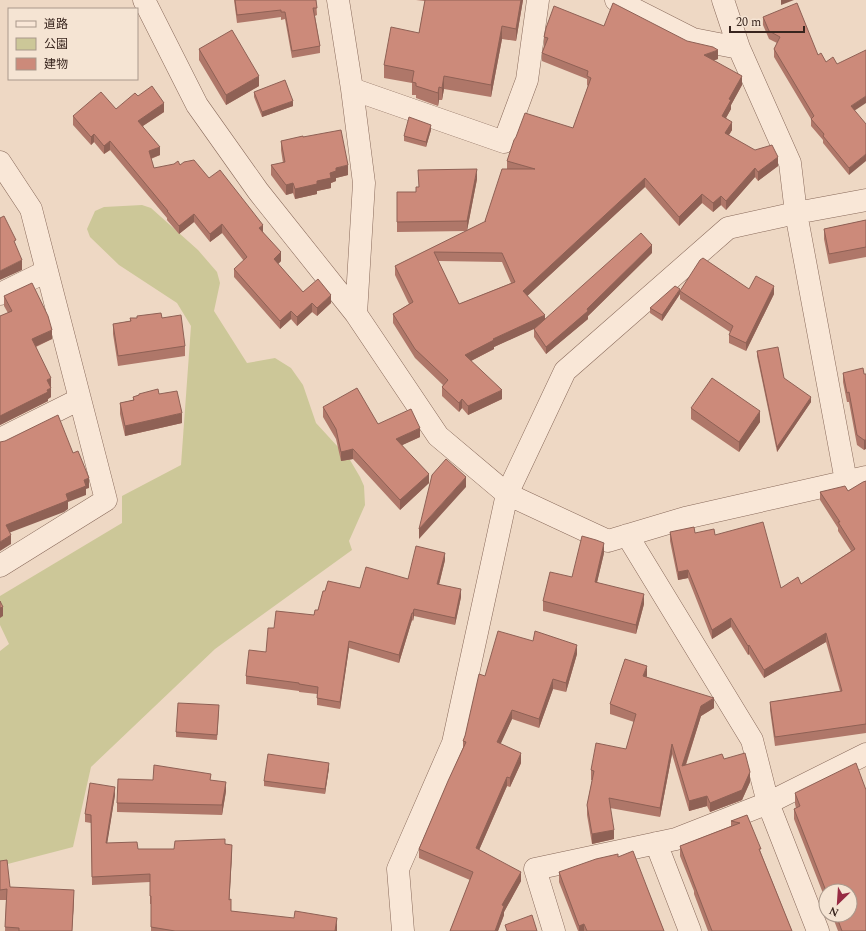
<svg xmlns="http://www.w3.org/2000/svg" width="866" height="931" font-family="Spectral,'Noto Sans JP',serif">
<rect width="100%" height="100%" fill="#eed8c4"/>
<path fill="#ccc798" d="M142,205L151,208L198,250L217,272L220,283L214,311L247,363L275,358L291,368L303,385L316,423L350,460L360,477L364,486L365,505L349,541L352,550L215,649L91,767L73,847L0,866V651L9,644L0,625V596L122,523V496L181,465L191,326L177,303L119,265L90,237L87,229L95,211L104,207Z"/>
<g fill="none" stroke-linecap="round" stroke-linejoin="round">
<g stroke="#88695a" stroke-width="23">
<path id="street" d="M144,0L197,105L258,191L356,314L438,436L507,494L608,541L685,518L866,477
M338,0L352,89L364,183L356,314
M616,0L693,39L739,48
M723,0L739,48L790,163L796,213L846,481
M352,89L504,142L527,80L538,0
M0,162L31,209L106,500L0,566
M0,294L47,271
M0,439L80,399
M627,535L752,740L768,803L818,931
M656,843L690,931
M403,931L398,869L453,743L507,494L565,371L728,228L796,213L866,200
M554,931L535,869L676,839L768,803L866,754"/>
</g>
<use href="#street" stroke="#f9e7d7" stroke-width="22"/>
</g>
<path fill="#af7769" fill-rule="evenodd" d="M234,0H316L317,15L315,16L320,46V53L292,58L285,19L281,20V17L237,23Z
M416,0H523L516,41L502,39L491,97L444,89L442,100H439L438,106L416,98V95H412V83L384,78V65L419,33L425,1Z
M763,17L818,55L855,111L849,175L823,143V140L811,126V119L774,57V49L777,43L769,39L763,25Z
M604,26L718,59L713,60L742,85L731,105V109L726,118L732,130L729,135L778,166L758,181L755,177L726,210L721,205L713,212L702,203L679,226L645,187L527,296L545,320L652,253L588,316V319L546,354L534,337V329L535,328L494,347V349L471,361L502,399L468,415L462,408L459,412L442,396V387L443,385L415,358L393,323V314L409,304L395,275V266L467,231L397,232V192H416L419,187L477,179L467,230L485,222L507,169V161L573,128L588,86L587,85V79L542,61V53L544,46V37ZM438,261L502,262L511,283L459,304Z
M199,49L259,86L226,105L199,60Z
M254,92L293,106L262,117L254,97Z
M138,96L164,112L143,126L160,155L151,159L154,168L180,165L209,178L263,232L281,261L278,264L303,292L331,303L317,316L312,312L297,326L291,319L280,329L234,277V269L244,261L222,233L210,242L194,222L179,234L167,220V218L110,150L104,154L94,142L91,145L73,125V116L116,109Z
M431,130L426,147L404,141V136Z
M303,137L348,175L336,178V181L331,183V188L317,191V194L295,199L293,193L286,195L271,175V165L283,163L281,150V141Z
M866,220V257L829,264L824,239V229Z
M749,289L774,294L746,351L729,343V335L730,332L680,299V291Z
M680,294L662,321L650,313V308Z
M4,296L52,339L36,347L51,387L50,388L51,397L48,399V401L0,425V316L8,313L4,306Z
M130,318H162L185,346V356L118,366L113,334V324L130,321Z
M757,351L784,378L811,402L777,452L757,356Z
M843,373L864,374H866L864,450L857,445L849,402H847L843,382Z
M139,394H159L182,423L125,436L120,414V403L133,400V397L139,395Z
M323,407L420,437L402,445L429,483L400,510L353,459L341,461L336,439L323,417Z
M691,408L760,422L739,452L691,419Z
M866,481V733L775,746L770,710V702L840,691L826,642L764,678L749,654L748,655L731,627L712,639L688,578L678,580L670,541V532L715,535L781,588L801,584L851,551L838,531V528L820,500V492L848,491Z
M604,553L597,582L644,604L636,634L543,611V601L572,577Z
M445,560L439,585L461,597L455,625L414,616L413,621L412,620L399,663L349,648L340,709L317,705V694L299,692V691L246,684V676L266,652L274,628L314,615L318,610L325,591L360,588L408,579Z
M533,641L577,654L566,692L553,689L539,728L512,719L500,744L521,763L510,787L507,786L479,850L521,881L504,912V915L498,931H450L470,880L419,858V849L463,749V741L485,676Z
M647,676L646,677L714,708L701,716L686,765L724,759L750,782L742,800L710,812L707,806L689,811L672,754L660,817L610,808L614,839L592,844L587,815V805L592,780H591V770L626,749L634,722L610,714V704Z
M219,710L217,740L176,737V732Z
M329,768L325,794L264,786V781Z
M153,780H211L226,791L222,815L117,812V803Z
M795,793L866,931H838L832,915H850L826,891V901L794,819V809L796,808L795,804Z
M115,795L107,843L138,849H174L225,844L232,853L229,900L231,911L337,926V931H151V904H150V882L92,885L91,823L85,822V814Z
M747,815L761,853L792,931H708L694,894V891L680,856V846L731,826V821Z
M618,857L648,890L664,931H578L559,882V872Z
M0,861L10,887L74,900L72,931H5L6,900H0Z"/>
<path fill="#8f6155" d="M521,0H523L516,41V29Z
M781,0H794L781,5Z
M502,26V39L491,97V85Z
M718,50V59L704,64V55Z
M259,76V86L226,105V95Z
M444,76V89L442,100V88Z
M742,76V85L731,105V109L722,125V116L729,99Z
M439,87V100L438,106V93Z
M866,96V103L851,113V106Z
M293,101V106L262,117V112Z
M164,103V112L138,129V121Z
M732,122V130L725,141V133Z
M431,125V130L426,147V142Z
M94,134V142L91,145V137Z
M110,141V150L104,154V146Z
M160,147V155L149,159V151Z
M866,154V161L849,175V168Z
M778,157V166L758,181V172Z
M348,165V175L336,178V181L331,183V188L317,191V194L295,199V189L317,181L330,173L336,168Z
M755,168V177L726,210V201Z
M477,169V179L467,231V221Z
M645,178V187L523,300V291Z
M293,183V193L286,195V185Z
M702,194V203L679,226V217Z
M721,196V205L713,212V203Z
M194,214V222L179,234V226Z
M222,224V233L210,242V234Z
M263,225V233L259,228Z
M652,245V253L588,316V319L546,354V347L587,309Z
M281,252V261L274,268V259Z
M22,260V270L0,280V271Z
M774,286V294L746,351V343Z
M680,289V294L662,321V315Z
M331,295V303L317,316V308Z
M312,303V312L297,326V317Z
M291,311V319L280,329V321Z
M545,315V324L494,347V349L465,364V355L493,339Z
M52,330V339L32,348V339Z
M51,378V387L47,389V380Z
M51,388V397L48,399V401L0,425V416Z
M502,390V399L468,415V406Z
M811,397V402L777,452V447Z
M462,399V408L459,412V403Z
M760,411V422L739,452V442Z
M182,413V423L125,436V426Z
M420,428V437L396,448V439Z
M864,440H866V449L864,450Z
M353,449V459L341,461V452Z
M429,474V483L400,510V500Z
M466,477V487L419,539V529Z
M89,478V488L86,489V495L68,502V509L64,512L6,534V525L66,494L84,480Z
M11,535V544L0,551V542Z
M604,543V553L595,591V582Z
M445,553V560L437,592V584Z
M688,570V578L678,580V572Z
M461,589V597L455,625V618Z
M644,594V604L636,634V625Z
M3,607V616L0,618V608Z
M414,609V616L413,621V613Z
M412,613V620L399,663V655Z
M731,618V627L712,639V630Z
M826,633V642L764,678V670Z
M349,641V648L340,709V702Z
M577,645V654L566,692V683Z
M749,645V654L748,655V646Z
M647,666V676L643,686V676Z
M553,679V689L539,728V719Z
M714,698V708L701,716L682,776V766L701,706Z
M512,710V719L497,752V742Z
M672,744V754L660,817V808Z
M521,753V763L510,787V778Z
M329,763V768L325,794V789Z
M750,772V782L742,800L710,812V803Z
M507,777V786L476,857V848Z
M226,782V791L222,815V805Z
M115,787V795L106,851V843Z
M707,796V806L689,811V801Z
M614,830V839L592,844V834Z
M232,845V853L229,908V900Z
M521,872V881L504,912V915L498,931H495L502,905Z
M74,890V900L72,931Z
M337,918V931H335Z
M584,924V931H579V926Z"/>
<path fill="#cc8a7a" stroke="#8f6155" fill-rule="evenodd" d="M235,0H316L317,8H313L320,46L292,51L285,12H281V10L237,15Z
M425,0H521L516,29L502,26L491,85L444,76L442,88L439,87L438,93L416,86V83L412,82L414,71L384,65L391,27L419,33Z
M613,3L687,41L713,47L718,50L704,55L742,76L729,99L731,100L722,116L732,122L725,133L755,150L772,145L778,157L758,172L755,168L726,201L721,196L713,203L702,194L679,217L645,178L523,291L545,315L493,339L494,340L465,355L502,390L468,406L462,399L459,403L442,387L448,380L415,349L393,314L413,302L395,266L486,221H485L502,169H535L507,161L514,140L516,137L525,113L573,128L591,78L587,76L588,71L542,53L548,38L544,37L546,28L554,6L604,26ZM434,252L502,253L515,282L459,304Z
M797,3L818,55L821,53L826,62L833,57L837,64L866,50V96L851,106L866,124V154L849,168L823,136L824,134L811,119L814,116L774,49L780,37L769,31L763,17Z
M232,30L259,76L226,95L199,49Z
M285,80L293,101L262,112L254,92Z
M152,86L164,103L138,121L160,147L149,151L154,168L174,164L178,161L180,165L184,162L194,160L209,178L220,170L263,225L259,228L281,252L274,259L303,292L318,279L331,295L317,308L312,303L297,317L291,311L280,321L234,269L247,257L222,224L210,234L194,214L179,226L167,211H168L110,141L104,146L94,134L91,137L73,116L101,92L116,109L135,93L138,96Z
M409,117L431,125L426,142L404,136Z
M341,130L348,165L336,168V171L330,173L331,178L317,181V184L295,189L293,183L286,185L271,165L285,162L281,141L303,136V137Z
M477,169L467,221L397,222V192H416V187H419L418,170Z
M4,216L16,240L14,241L22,260L0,271V218Z
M866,220V247L829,254L824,229Z
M641,233L652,245L587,309L588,311L546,347L534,329Z
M703,258L749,289L756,276L774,286L746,343L729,335L733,326L680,291L700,260Z
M32,283L48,316L52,330L32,339L51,378L47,380L51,388L47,390L48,392L0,416V316L12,311L4,296Z
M675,286L680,289L662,315L650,308Z
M161,313L162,318L181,315L185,346L118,356L113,324L131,321L130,318H137V316Z
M778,347L784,378L811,397L777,447L757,351Z
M863,368L864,374H866V440H864L857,435L849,392L847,393L843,373Z
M712,378L760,411L739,442L691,408Z
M357,388L378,424L411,409L420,428L396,439L429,474L400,500L353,449L341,452L336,429L323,407Z
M158,389L159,394L177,391L182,413L125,426L120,403L134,400L133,397L139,395V394Z
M58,415L73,453L78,451L89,478L84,480L86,486L66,494L68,500L64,502L6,525L11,535L0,542V442L5,441Z
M446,459L466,477L419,529L432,475Z
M866,481V724L775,737L770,702L842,691L826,633L764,670L749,645L748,646L731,618L712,630L688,570L678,572L670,532L694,527L695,533L714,529L715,535L763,522L781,588L798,577L801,584L855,549L838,522H840L820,492L845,486L848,491L863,482Z
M582,536L596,540L604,543L595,582L644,594L636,625L543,601L550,572L572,577Z
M416,546L445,553L437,584L461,589L455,618L414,609L413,613H412L399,655L349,641L340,702L317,698L318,687L299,684V683L246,676L249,650L266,652L268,628H274L276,611L314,615L315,610H318L323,591H325L328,581L360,588L366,567L408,579Z
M0,601L3,607L0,608Z
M498,631L533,641L535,631L577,645L566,683L553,679L539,719L512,710L497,742L521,753L510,778L507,777L476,848L521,872L502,905L504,906L495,931H450L473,872L419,849L448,781L466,742L463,741L465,736L479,674L485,676Z
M625,659L647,666L643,676L714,698L701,706L682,766L722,754L724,759L745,753L750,772L742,790L710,803L707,796L689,801L672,744L660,808L609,798L614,830L592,834L587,805L594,771L591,770L596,743L626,749L636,714L610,704Z
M178,703L219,705L217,735L176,732Z
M268,754L329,763L325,789L264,781Z
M856,763L866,790V931H842L836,915H850V891H826L794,809L800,806L795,793Z
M154,765L211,774L210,780L226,782L222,805L117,803L118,779L153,780Z
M90,783L115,787L106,843L137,842L138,849H174L175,841L225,839V844L232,845L229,900L231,899V911L294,918L295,911L337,918L335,931H175L151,927V896H150V874L92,877L91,815L85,814Z
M747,815L761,849H759L792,931H712L694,884L680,846L740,823L731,821Z
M633,851L648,890L664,931H587L584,924L579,926L559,872L596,859L618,854V857Z
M7,860L10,887L74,890L72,931H19V928L5,927L7,889L0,890V861Z
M532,915L537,931H507L505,925Z"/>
<rect x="8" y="8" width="130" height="72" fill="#f5e4d3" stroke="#a9988b"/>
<rect x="16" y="21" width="20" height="6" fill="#f9e7d7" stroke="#a9988b"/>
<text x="44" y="28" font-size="12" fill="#38251e">道路</text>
<rect x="16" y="38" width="20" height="12" fill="#ccc798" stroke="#a9988b"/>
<text x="44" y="48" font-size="12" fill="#38251e">公園</text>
<rect x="16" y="58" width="20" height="12" fill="#cc8a7a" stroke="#a9988b"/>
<text x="44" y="68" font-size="12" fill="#38251e">建物</text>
<g transform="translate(838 903) rotate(205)"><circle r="19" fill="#f5e4d3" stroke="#a9988b"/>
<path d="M0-3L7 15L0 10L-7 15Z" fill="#972b43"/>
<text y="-6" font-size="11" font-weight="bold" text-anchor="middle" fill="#38251e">N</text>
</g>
<path d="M730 26v6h74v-6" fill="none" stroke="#38251e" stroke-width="2"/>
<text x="736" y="26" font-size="12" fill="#38251e" stroke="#f5e4d3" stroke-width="3" paint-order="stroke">20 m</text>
</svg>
